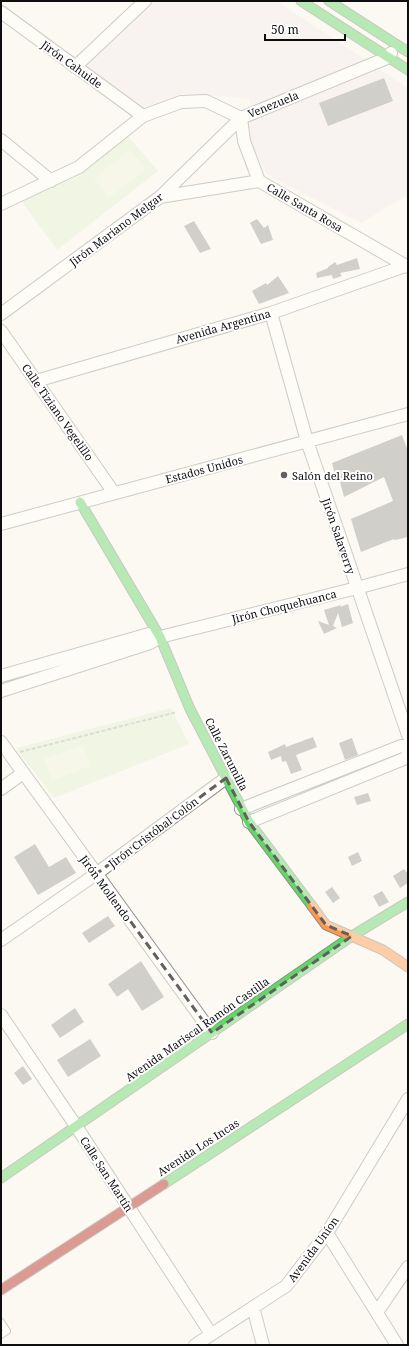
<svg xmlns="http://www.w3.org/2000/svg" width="409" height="1346" font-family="'Noto Serif',serif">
<rect width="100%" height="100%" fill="#fcf9f2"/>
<path fill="#f3ecef" d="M140,1H277L408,88V196L400,199L361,223L267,175L249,138L250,99L183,93L135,118L69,68Z"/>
<path fill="#e5f0d2" d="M127,135L158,171L57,250L20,199Z
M171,708L189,744L54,798L16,748Z"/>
<path fill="#eff4dc" d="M130,150L146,169L109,198L94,178Z
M83,745L90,766L52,780L44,759Z"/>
<path fill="#9e9c98" d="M384,78L393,101L328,126L319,103Z
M257,219L264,228L268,225L273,240L261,244L250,223Z
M194,221L211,249L200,253L184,226Z
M357,258L360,269L340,273L342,276L333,279L332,275L317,278L316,273L328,268V267L335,262L337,265Z
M278,276L289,293L259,304L252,291L266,283L267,285Z
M402,435L408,451V537L395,540L394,539L361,552L351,519L393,501L384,477L344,497L339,478L336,479L332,463Z
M348,604L353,623L342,627L338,613L333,626L337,628L324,634L318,621L329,625L324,610L341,605L340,607Z
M313,737L317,747L296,755L302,770L291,774L286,761L282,762L281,756L271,760L268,752L285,744L286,747Z
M352,738L358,755L345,760L339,743Z
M368,793L371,801L357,805L354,797Z
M35,844L49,867L66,857L76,873L38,895L14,857Z
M358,852L362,861L352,866L348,857Z
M404,869L408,874V883L400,888L393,876Z
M332,887L340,898L333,903L325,892Z
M382,891L389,902L379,907L373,896Z
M108,916L115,926L89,943L82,933Z
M141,961L164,997L142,1011L128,989L117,997L108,984Z
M75,1008L84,1022L60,1038L51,1025Z
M90,1039L101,1056L68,1077L57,1060Z
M23,1066L32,1079L23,1085L14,1073Z"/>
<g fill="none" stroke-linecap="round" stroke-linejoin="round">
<g stroke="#959491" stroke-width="8">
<path id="lane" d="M1,1322L7,1331L1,1335"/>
</g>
<g stroke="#959491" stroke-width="14">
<path id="street" d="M1,12L143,116
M75,67L145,1
M241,118L244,141L259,181L408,267
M1,140L51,181
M160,197L259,181
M1,204L79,167L143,116L181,102L206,101L241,118
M271,313L307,441L408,735
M1,314L160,197L241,118L387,58L391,53
M1,331L114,493
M36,381L271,313L408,265
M1,524L408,414
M1,676L149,634L160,637
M1,691L150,643L160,637L357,588L408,574
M1,742L212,1033
M1,789L23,773
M241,809L401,746H408
M249,822L406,758L408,753
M1,940L96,874L226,778
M1,1015L76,1126L211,1334
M327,1233L397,1345
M253,1307L263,1345
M377,1312L408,1267
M195,1345L286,1286L327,1233L408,1099"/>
</g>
<g stroke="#8c8a87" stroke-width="11">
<path id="fast" d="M301,1L408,70
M329,1L408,52
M80,502L160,637L190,709L249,822L312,906
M1,1178L352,936L408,902
M164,1184L408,1024"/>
</g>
<g stroke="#8c8a87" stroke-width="11">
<path id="slow" d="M312,906L326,925L383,950L408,967"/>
</g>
<g stroke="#8c8a87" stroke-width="11">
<path id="jam" d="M1,1290L164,1184"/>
</g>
<path stroke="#b8b8b6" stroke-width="2" stroke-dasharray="4 2" stroke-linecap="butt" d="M20,752L177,712"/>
<use href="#lane" stroke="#fffefd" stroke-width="6"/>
<use href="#street" stroke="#fffefd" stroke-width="12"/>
<use href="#fast" stroke="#63d668" stroke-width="9"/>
<use href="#slow" stroke="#ff974d" stroke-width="9"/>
<use href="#jam" stroke="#b3261e" stroke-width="9"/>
</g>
<path d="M0 0H409V1346H0ZM226,778L249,822L326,925L352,936L212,1033L96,874Z" fill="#fcf9f2" fill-opacity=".55" fill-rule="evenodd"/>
<path fill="none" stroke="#61605e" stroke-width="3" stroke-dasharray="8 5" stroke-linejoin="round" d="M226,778L249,822L326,925L352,936L212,1033L96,874Z"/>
<circle fill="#61605e" stroke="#fff" stroke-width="1.5" cx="284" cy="475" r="4"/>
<g text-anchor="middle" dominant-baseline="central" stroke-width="4" stroke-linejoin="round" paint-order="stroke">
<g font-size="11" fill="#0e0e0e" stroke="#fff">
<text transform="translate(72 64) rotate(36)">Jirón Cahuide</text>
<text transform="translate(273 104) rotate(-22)">Venezuela</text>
<text transform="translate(305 207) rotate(30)">Calle Santa Rosa</text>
<text transform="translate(116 229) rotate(-37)">Jirón Mariano Melgar</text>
<text transform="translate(223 326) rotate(-16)">Avenida Argentina</text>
<text transform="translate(58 412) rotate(55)">Calle Tiziano Vegelillo</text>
<text transform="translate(204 469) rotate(-15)">Estados Unidos</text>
<text transform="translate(339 536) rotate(71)">Jirón Salaverry</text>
<text transform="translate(284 606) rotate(-14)">Jirón Choquehuanca</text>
<text transform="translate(227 754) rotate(63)">Calle Zarumilla</text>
<text transform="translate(153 832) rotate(-37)">Jirón Cristóbal Colón</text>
<text transform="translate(106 888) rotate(54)">Jirón Mollendo</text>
<text transform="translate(197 1029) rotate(-35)">Avenida Mariscal Ramón Castilla</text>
<text transform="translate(198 1147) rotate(-33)">Avenida Los Incas</text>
<text transform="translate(107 1174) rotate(57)">Calle San Martín</text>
<text transform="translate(313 1249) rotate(-54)">Avenida Uníon</text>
</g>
<g font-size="11" fill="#0e0e0e" stroke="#fff" text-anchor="start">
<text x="292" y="475">Salón del Reino</text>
</g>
</g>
<rect width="409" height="1346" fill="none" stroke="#0e0e0e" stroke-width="4"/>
<path d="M265 34v6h80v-6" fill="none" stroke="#0e0e0e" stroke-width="2"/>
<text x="271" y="34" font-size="12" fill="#0e0e0e" stroke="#ffffff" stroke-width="3" paint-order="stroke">50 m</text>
</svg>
